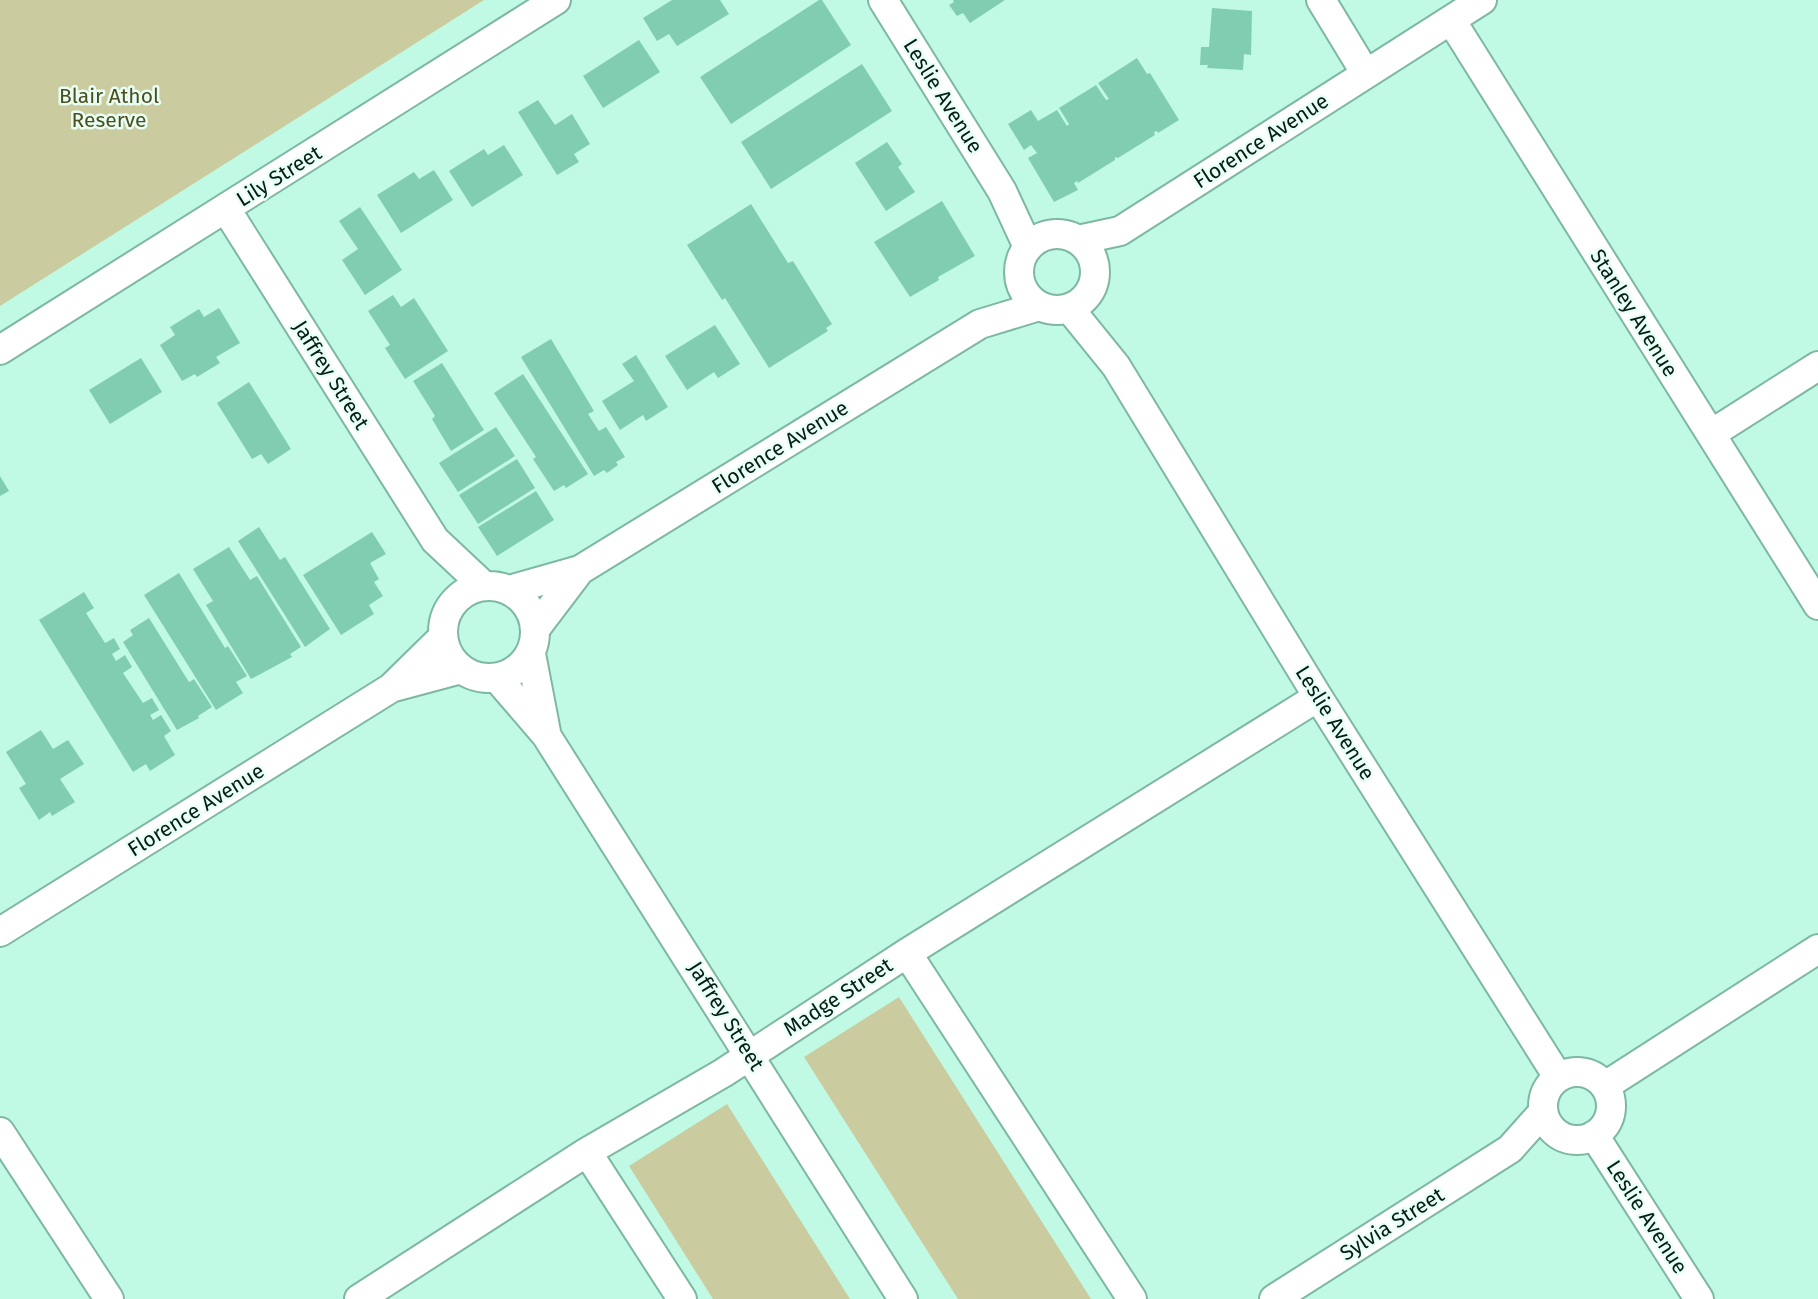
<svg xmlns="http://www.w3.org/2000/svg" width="1818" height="1299" font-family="'Fira Sans',sans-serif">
<rect width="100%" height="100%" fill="#c0fae4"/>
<path fill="#cacc9f" d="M0,0H484L0,306Z
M899,997L1091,1299H958L804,1057Z
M727,1104L850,1299H713L629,1166Z"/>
<path fill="#80cdb2" d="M672,0H720L729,14L677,46L669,34L657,41L643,18Z
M819,0H822L851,45L731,124L700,77Z
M953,0H1005L970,23L963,13L957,16L949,5L954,2Z
M1212,8L1252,11L1251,55L1244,54L1243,70L1207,68L1208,65H1200L1201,47H1209Z
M639,40L660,72L603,108L583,76Z
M1137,58L1147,74L1150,73L1179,120L1158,133L1157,131L1154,132L1155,135L1118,158L1115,157V160L1078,183L1077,181L1074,183L1078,190L1054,202L1028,158L1037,153L1031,145L1024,150L1008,124L1031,110L1038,121L1057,110L1067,126L1069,124L1059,108L1096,85L1106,100L1109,99L1098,83Z
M862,64L892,111L771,189L741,142Z
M538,100L555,125L572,114L590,144L574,154L579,162L557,175L518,112Z
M887,142L902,164L898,167L915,192L886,211L855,163Z
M504,145L523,175L472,207L449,171L484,149L488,155Z
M434,170L453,200L401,233L377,195L414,172L419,179Z
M942,201L975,256L938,277L939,280L910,297L874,242Z
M751,204L788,263L793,261L832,324L826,328L828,331L769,368L725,298L722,300L687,245Z
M360,207L402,270L365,295L342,260L358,249L339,221Z
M393,295L401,307L414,298L448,351L405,379L385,348L390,345L368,311Z
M219,308L240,343L216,357L220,363L197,377L195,374L182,381L160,345L175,335L170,327L199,309L204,317Z
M715,325L740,364L718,378L714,372L687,390L665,356Z
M551,339L594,411L588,414L599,431L606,427L625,457L616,462L618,465L607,473L604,470L594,476L521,357Z
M636,355L668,407L646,421L643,415L620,430L602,401L634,381L622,364Z
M141,358L162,392L110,424L89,390Z
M442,363L484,430L451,451L432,419L435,416L413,381Z
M523,374L588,474L566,488L564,485L554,491L533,459L536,457L494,393Z
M249,382L291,449L268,464L261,454L252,459L217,403Z
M496,427L515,456L458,492L439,463Z
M517,459L535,488L478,524L459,495Z
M0,476L9,491L0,496Z
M536,491L554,520L497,556L478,527Z
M259,527L280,560L285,557L330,629L305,647L238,541Z
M372,532L386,554L370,563L379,579L374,582L383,596L369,605L374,614L341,635L303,575Z
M229,547L250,580L257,576L301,647L290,654L292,657L251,679L206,605L213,601L193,569Z
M179,573L225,648L228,646L247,676L236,682L243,693L216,710L144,595Z
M84,592L94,608L86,613L105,643L114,638L120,649L112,654L116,661L125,655L132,667L123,673L143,703L152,698L159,710L150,715L153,720L161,715L171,731L164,736L175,755L150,771L146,764L133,772L39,620Z
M149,618L189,682L194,679L212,707L198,716L199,718L177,730L123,642L133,635L130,630Z
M41,730L53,749L68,740L84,764L60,779L75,802L52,816L50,812L39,820L19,788L26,784L6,752Z"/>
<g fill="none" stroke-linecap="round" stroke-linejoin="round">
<g stroke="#7eb7a2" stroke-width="32">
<path id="minor" d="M883,0L1002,191L1028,247
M1321,0L1366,74
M1451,20L1818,605
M226,209L435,540L484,586
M1019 272a38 38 0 1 1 76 0a38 38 0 1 1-76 0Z
M1078,240L1120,231L1482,0
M1069,308L1116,366L1318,697L1558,1077
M0,350L556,0
M1711,434L1818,366
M443 632a46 46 0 1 1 92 0a46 46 0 1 1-92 0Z
M509,590L580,570L980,324L1039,306
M536,628L580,570
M531,654L546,732
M497,678L546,735L903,1299
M394,687L461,669
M0,932L391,688L443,637
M907,953L1132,1299
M1543 1106a34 34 0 1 1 68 0a34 34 0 1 1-68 0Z
M1605,1086L1818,949
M0,1132L109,1299
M1594,1135L1699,1299
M587,1152L682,1299
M359,1299L587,1152L723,1073L907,953L1318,697
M1274,1299L1510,1149L1543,1112"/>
</g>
<use href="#minor" stroke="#fff" stroke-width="28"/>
</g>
<g text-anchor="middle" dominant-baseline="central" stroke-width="5" stroke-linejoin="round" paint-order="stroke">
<g font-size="21" fill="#4d4e1c" stroke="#e8fff6">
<text x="109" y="96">Blair Athol<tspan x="109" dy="24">Reserve</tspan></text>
</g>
<g font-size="21" fill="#061d16" stroke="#e8fff6">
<text transform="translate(943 96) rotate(58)">Leslie Avenue</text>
<text transform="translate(1261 141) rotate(-33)">Florence Avenue</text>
<text transform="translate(279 176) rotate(-32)">Lily Street</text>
<text transform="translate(1634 313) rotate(58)">Stanley Avenue</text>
<text transform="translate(331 375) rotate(58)">Jaffrey Street</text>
<text transform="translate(780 447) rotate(-32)">Florence Avenue</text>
<text transform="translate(1335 723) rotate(58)">Leslie Avenue</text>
<text transform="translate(196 810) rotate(-32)">Florence Avenue</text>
<text transform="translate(838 997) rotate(-33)">Madge Street</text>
<text transform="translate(726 1016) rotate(58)">Jaffrey Street</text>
<text transform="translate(1647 1217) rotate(57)">Leslie Avenue</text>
<text transform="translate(1392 1224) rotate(-32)">Sylvia Street</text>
</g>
</g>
</svg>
